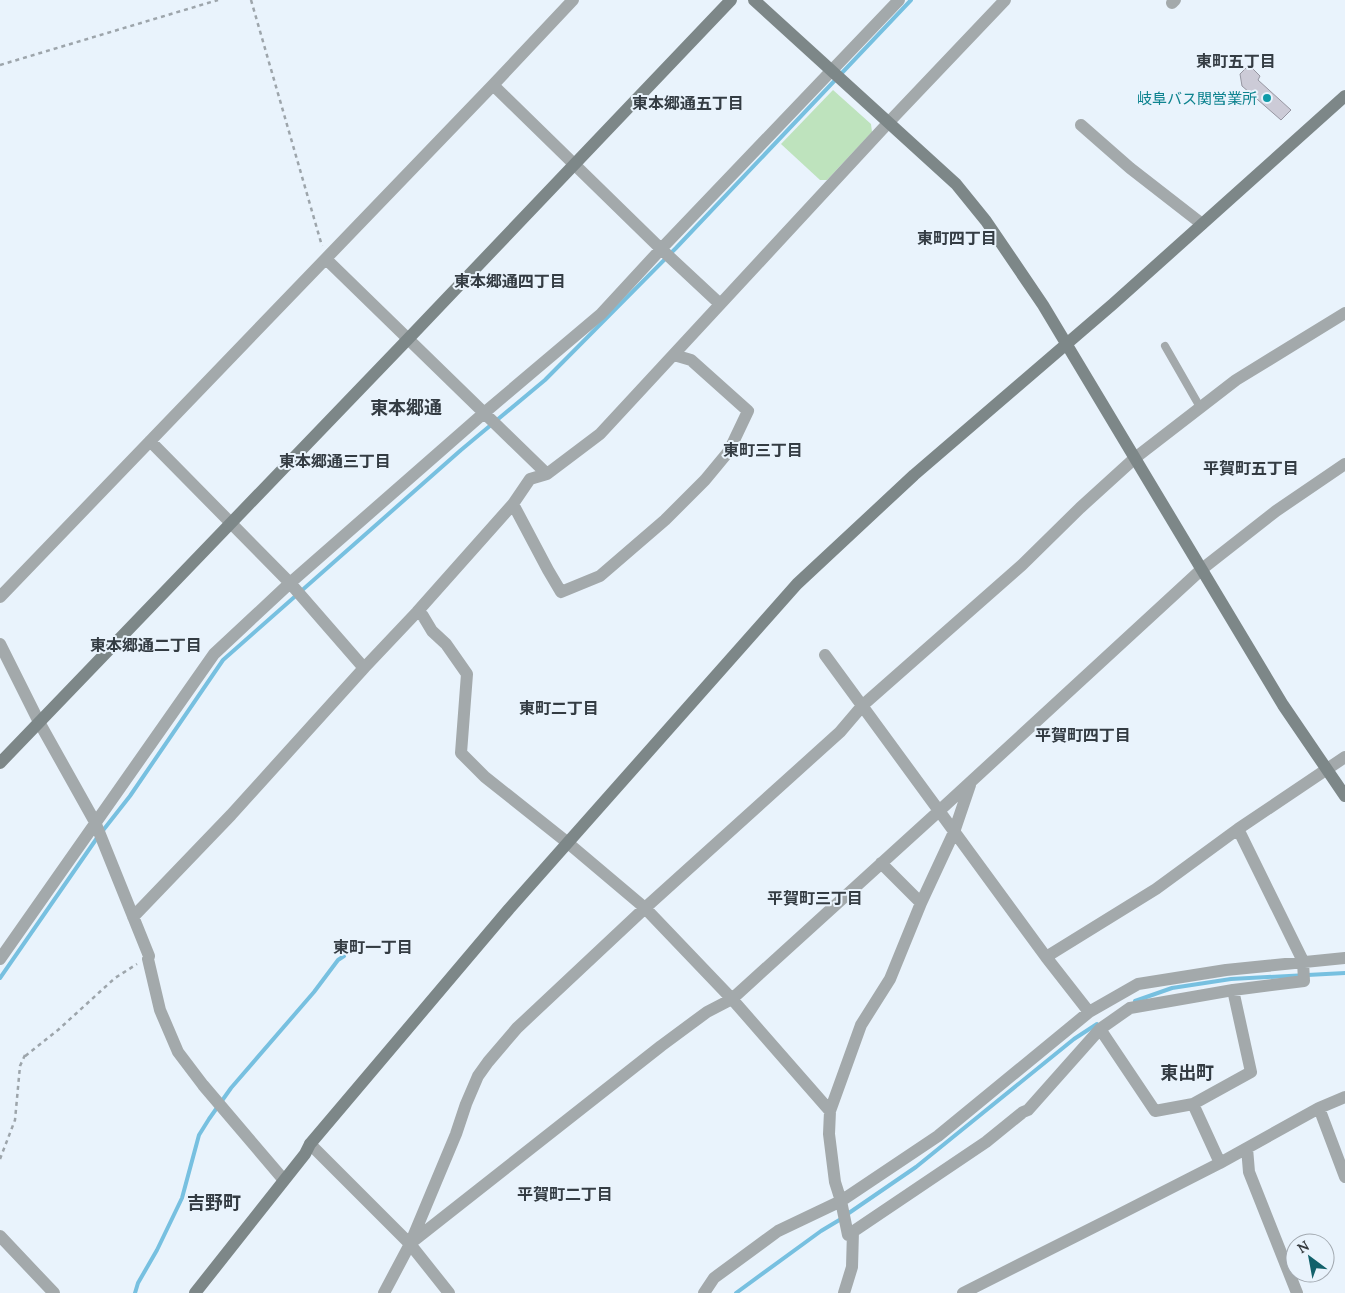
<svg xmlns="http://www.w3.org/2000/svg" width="1345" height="1293" font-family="Lora,'Noto Sans JP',serif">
<rect width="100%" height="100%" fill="#e9f3fc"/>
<path fill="#bee3bd" d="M833,90L871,124L872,132L827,180H820L781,144Z"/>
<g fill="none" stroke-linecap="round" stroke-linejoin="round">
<path stroke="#77c0e0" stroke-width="4" d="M0,978L97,838L130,796L223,660L461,450L545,380L676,248L911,0
M1135,1001L1172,988L1231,979L1345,973
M846,1215L916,1167L1074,1039L1097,1024
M135,1293L138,1283L157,1250L182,1198L199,1135L209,1119L231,1088L314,992L338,960L344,956
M736,1293L821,1231L841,1219"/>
</g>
<path fill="#cccbd7" stroke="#9696a1" d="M1249,65L1260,76L1258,80L1291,110L1281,120L1242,86L1240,74Z"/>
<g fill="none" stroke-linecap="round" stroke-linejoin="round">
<path stroke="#9da5ab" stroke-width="2.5" stroke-dasharray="4 4" stroke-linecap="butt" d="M251,0L322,246
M0,65L218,0
M0,1159L15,1120L20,1066L25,1055L24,1057L58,1030L115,978L137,964"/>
<path stroke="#a3a9ab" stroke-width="8" d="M1165,346L1200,407"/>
<path stroke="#a3a9ab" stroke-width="12" d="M1172,3L1175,0
M493,85L661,249L720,304
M1081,125L1130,168L1202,224
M326,259L547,474
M150,441L290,583L364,668
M513,504L548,570L561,592L600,576L665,520L705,480L729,451L748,411L691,360L674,355
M0,597L493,85L573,0
M417,612L423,616L432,631L446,644L467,674L461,753L485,777L568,843L645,908L732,999L830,1111
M0,644L39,722L95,822L149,956L148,959L160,1010L178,1052L203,1085L283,1179
M825,655L1046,957L1089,1012
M881,863L921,903L890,979L861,1025L830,1111L829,1134L835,1182L841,1201L848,1235L986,1142L1023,1112L1028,1110L1100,1029L1130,1008L1233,990L1304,981L1303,961L1238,829
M921,903L954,832L970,785
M133,917L231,815L364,668L417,612L513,504L530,479L547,474L600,434L889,122L1005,0
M1046,957L1156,889L1238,829L1345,757
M0,959L214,654L290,583L484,413L601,314L661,249L899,0
M1100,1029L1155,1111L1193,1104L1251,1072L1233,990
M1193,1104L1220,1163
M1319,1108L1345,1177
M310,1144L410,1244L449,1293
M1247,1148L1249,1172L1297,1293
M0,1236L54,1293
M412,1242L661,1046L707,1012L732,999L939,811L1202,569L1276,511L1345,464
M384,1293L410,1244L456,1134L466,1104L478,1076L488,1062L517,1028L645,908L840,732L863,705L1022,565L1080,508L1135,458L1236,380L1345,313
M704,1293L714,1278L778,1231L841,1201L938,1136L1089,1012L1138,984L1226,970L1345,958
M844,1293L852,1267L853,1231
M963,1293L1116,1216L1220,1163L1319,1108L1345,1097"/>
<path stroke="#7d8788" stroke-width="12" d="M754,0L956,184L986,221L1043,305L1283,705L1345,796
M0,763L408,339L731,0
M195,1293L305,1154L310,1144L509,909L797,584L914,475L1113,304L1345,96"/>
</g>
<circle fill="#0f9aa8" stroke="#e9f3fc" stroke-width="2" cx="1267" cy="98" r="5"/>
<g text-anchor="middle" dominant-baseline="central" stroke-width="4" stroke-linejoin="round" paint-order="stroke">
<g font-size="15" fill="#0d838f" stroke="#e9f3fc" text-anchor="end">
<text x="1257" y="98">岐阜バス関営業所</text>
</g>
<g font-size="16" font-weight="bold" fill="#343c43" stroke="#e9f3fc">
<text x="1236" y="61">東町五丁目</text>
<text x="688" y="103">東本郷通五丁目</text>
<text x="957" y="238">東町四丁目</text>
<text x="510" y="281">東本郷通四丁目</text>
<text x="763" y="450">東町三丁目</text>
<text x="335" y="461">東本郷通三丁目</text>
<text x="1251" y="468">平賀町五丁目</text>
<text x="146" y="645">東本郷通二丁目</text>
<text x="559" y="708">東町二丁目</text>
<text x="1083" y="735">平賀町四丁目</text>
<text x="815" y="898">平賀町三丁目</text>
<text x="373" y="947">東町一丁目</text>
<text x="565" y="1194">平賀町二丁目</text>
</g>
<g font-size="18" font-weight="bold" fill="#343c43" stroke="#e9f3fc">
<text x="406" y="407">東本郷通</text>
<text x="1187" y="1072">東出町</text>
<text x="214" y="1202">吉野町</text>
</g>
</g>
<g transform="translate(1310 1258) rotate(328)"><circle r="24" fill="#e9f3fc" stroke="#a2a9b0"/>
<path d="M0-4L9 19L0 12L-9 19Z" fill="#12616b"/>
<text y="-8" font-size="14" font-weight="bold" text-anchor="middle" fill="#373b3f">N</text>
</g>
</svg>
